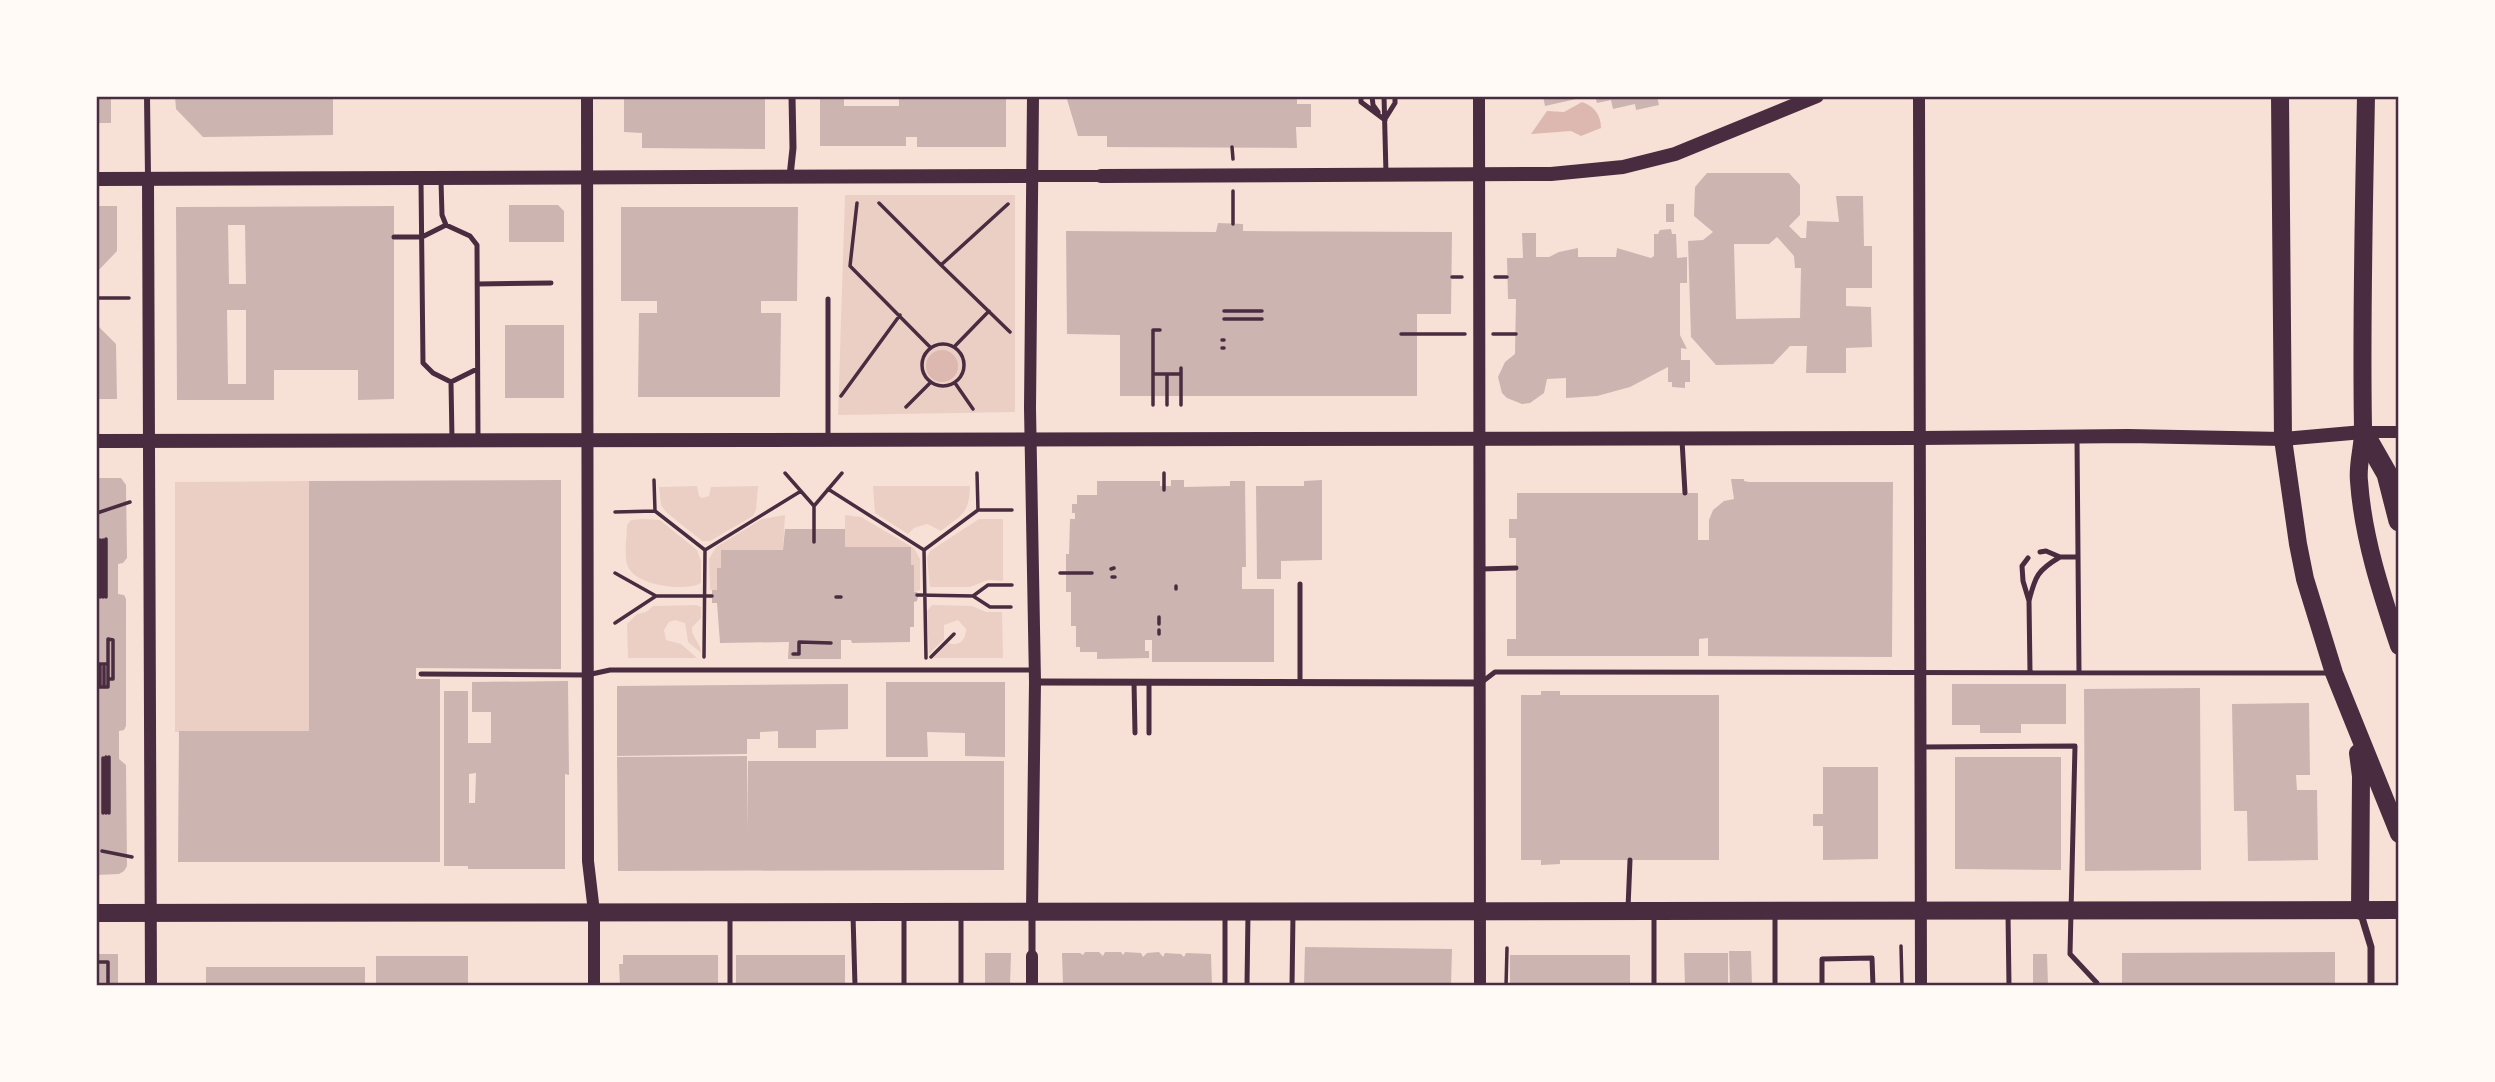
<svg xmlns="http://www.w3.org/2000/svg" width="2495" height="1082" font-family="Raleway,sans-serif">
<rect width="100%" height="100%" fill="#f7e1d7"/>
<path fill="#ebcfc5" d="M845,195H1015V412L838,415Z
M309,481V731L175,732V482Z
M697,486L699,496L702,498L709,496L711,487L758,486L756,510L753,516L710,541H702L666,512L661,505L659,487Z
M873,486H970C969,515 962,514 941,531L927,524L914,528L908,534L875,513Z
M785,515L783,550H721V568H717V590H710L709,559L716,547L762,519Z
M845,515L861,517L914,548L920,559V590L914,592V565H911L910,547H845Z
M642,519L660,520L697,550L701,561V583C686,592 632,586 627,564C624,553 627,537 627,525L631,520Z
M979,519H1003V581L988,580L970,587H930L927,558L930,551Z
M932,605L972,606L986,612H1002L1003,658H933L948,643C959,647 966,640 966,629L958,620L944,625V639L929,654L927,611Z
M653,606L696,605L701,607V618L692,627C691,638 701,642 701,653L688,642L685,623L675,620L669,622L664,630L666,640L681,644L697,658H628L627,624L637,614L646,612Z"/>
<path fill="#dcb8b0" d="M1582,102C1594,106 1601,115 1601,128L1581,136L1571,131L1531,134L1547,111L1564,112Z
M926 366a16 16 0 1 1 32 0a16 16 0 1 1-32 0Z"/>
<path fill="#ccb4b1" fill-rule="evenodd" d="M96,96H111V123H96Z
M175,96H333V135L203,137L176,109Z
M624,96H765V149L642,148V133L624,132Z
M820,96H844V106H899V96H1006V147H917V137H906V146H820Z
M1066,96H1297V104H1311V127H1296L1297,148L1107,147V136H1078Z
M1543,96H1585V97L1545,106Z
M1595,96H1657L1659,105L1636,110L1635,104L1613,109L1611,100L1597,103Z
M1707,173H1789L1800,185V215L1789,226L1801,238H1806L1807,221L1839,222L1836,196H1863L1864,246H1872V288H1846V306L1871,307L1872,347L1846,348V373H1806L1807,346H1790L1773,364L1716,365L1691,337L1688,241L1703,240L1713,232L1694,216L1695,187ZM1777,237L1794,256L1795,268H1801L1800,318L1736,319L1734,244H1769Z
M1666,204H1674V222H1666Z
M509,205H558L564,211V242H509Z
M96,206H117V251L96,273Z
M394,206V399L358,400V370H274V400H177L176,207ZM228,225H245L246,284H229ZM227,310H246V384H228Z
M621,207H798L797,301H761V313H781L780,397H638L639,313H657V301H621Z
M1218,223L1243,224V231L1452,232L1451,314H1417V396H1120V335L1067,334L1066,231L1216,232Z
M1671,229L1672,234H1676L1677,258L1687,257V283H1680V335L1687,349L1681,348V360H1690V382H1685V388L1672,387V382H1668V367L1630,387L1597,396L1566,398V378L1547,379L1544,393L1530,403L1522,404L1507,398L1502,393L1498,377L1505,362L1515,354L1516,299H1508L1507,258H1523L1522,233H1536V257H1549L1559,252L1578,248V257H1616L1617,248L1651,258L1654,256V234H1658L1660,230Z
M96,324L116,344L117,399H96Z
M505,325H564V398H505Z
M96,478H121L126,485L127,558L123,563L118,564V594L124,595L126,599V726L124,730L119,731V759L126,765L127,866L124,871L119,874L96,875Z
M1731,479H1744V481L1749,482H1893L1892,657L1708,656V638L1699,639V656H1507V639H1516V538H1509V519H1517V493H1698V540H1709V520L1713,510L1724,501L1734,499Z
M561,480V669L416,668V679H440V862H178L179,731H309V481Z
M1171,480H1184V487L1230,486V481H1245L1246,567H1242V589H1274V662H1152V640H1145V651H1149V658L1097,659V652H1080V647H1076V626H1071V592H1066V554H1069L1070,519H1075V513H1072V504H1077V495H1097V481H1160V486H1171Z
M1322,480V560L1281,561V579H1257L1256,486H1304V481Z
M785,529H845V547H911V565H914V592H917L918,597L917,601L914,602V627H910V642L852,643L851,640H841V659H788L789,642L720,643L717,603H712V590H717V568H721V550H783Z
M568,681L569,775L565,774V869H468V866H444V691H468V743H491V712H472V682ZM476,773L475,803H469V774Z
M886,682H1005V757L965,756V733L927,732L928,757H886Z
M848,684V729L816,730V748H778V731L760,732V739H747V754L617,756V686Z
M1952,684H2066V724H2021V733H1980V725H1952Z
M2200,688L2201,870L2085,871L2084,689Z
M1541,691H1560V695H1719V860H1560V864L1541,865V860H1521V695H1541Z
M2309,703L2310,775H2296L2297,790H2317L2318,860L2248,861L2247,811H2234L2232,704Z
M747,756V831L748,761H1004V870L618,871L617,757Z
M1955,757H2061V870L1955,869Z
M1823,767H1878V859L1823,860V826H1813V814H1823Z
M1305,947L1452,949L1451,986H1304Z
M1729,951H1751L1752,986H1730Z
M1085,952H1099L1103,956L1105,952H1121L1123,955L1125,952L1141,953L1143,957L1147,953L1159,952L1163,957L1165,953L1181,954L1184,957L1186,953L1211,954L1212,986H1063L1062,953H1080L1083,955Z
M2335,952V986H2122V953Z
M985,953H1011L1010,986H985Z
M1684,953H1728V986H1685Z
M96,954H118V986H96Z
M2033,954H2047L2048,986H2033Z
M623,955H718V986H620L619,964H623Z
M736,955H845V986H736Z
M1510,955H1630V986H1510Z
M376,956H468V986H376Z
M206,967H365V986H206Z"/>
<g fill="none" stroke-linecap="round" stroke-linejoin="round">
<path stroke="#4a2c40" stroke-width="3.5" d="M1232,147L1233,159
M1233,191V224
M857,203L850,266L931,348
M879,203L941,265
M1008,204L941,265L1010,332
M1452,277H1462
M1495,277H1507
M96,298H129
M1224,311H1262
M1224,319H1262
M1160,330H1153V374H1181
M1401,334H1465
M1493,334H1516
M1222,340H1224
M922 365a21 21 0 1 1 42 0a21 21 0 1 1-42 0Z
M954,347L989,311
M1222,348H1224
M1153,374V405
M955,383L973,409
M841,396L900,315
M1167,405V374
M1181,405V368
M906,407L930,383
M785,473L814,506V542
M977,473L978,510H1012
M1164,473V490
M828,489L924,550L926,658
M814,506L842,473
M655,511L705,550
M615,512L655,511L654,480
M97,513L130,502
M100,540V597
M103,540V597
M924,550L978,510
M1111,569L1114,568
M1060,573H1092
M1112,577H1115
M1176,589V586
M917,595L973,596
M656,596H712
M106,597V539
M836,597H841
M1011,607H990L973,596L988,585H1012
M1159,617V624
M615,623L656,596L615,573
M1159,634V630
M108,639L113,640V679H108Z
M96,640V666
M793,654H799V642L831,643
M704,657L705,550L801,491
M931,657L954,634
M96,664H108V687H96Z
M100,687V666
M104,687V667
M106,757V813
M109,757V813
M103,758V813
M102,851L132,857
M1901,946L1902,986
M96,962H108V986
M1506,986L1507,948"/>
<path stroke="#4a2c40" stroke-width="5" d="M1361,96V102L1385,120
M1372,96L1373,105L1378,112
M1384,96L1386,174
M1385,119L1395,103V96
M421,181L423,363L433,373L451,382L452,439
M441,181L442,215L446,225L470,236L477,245L478,439
M394,237H422L446,225
M477,284L551,283
M828,299V439
M451,382L477,369
M2077,438L2079,672
M1682,440L1685,493
M2060,557H2078
M2028,558L2022,566L2023,581L2029,601C2035,576 2038,570 2060,557L2046,551L2040,552
M1481,569L1516,568
M2029,601L2030,672
M421,674L587,675L610,670H1033
M1134,682L1135,733
M1149,682V733
M1482,682L1495,672H1503L2330,673
M1300,683V584
M1922,747L2075,746L2070,954L2097,983V986
M1628,908L1630,860
M904,914V986
M2008,914L2009,986
M853,915L855,986
M1225,915V986
M730,986V914
M961,986V914
M1247,986L1248,913
M1292,986L1293,914
M1654,986V915
M1775,986V914
M1822,986V959L1872,958L1873,986"/>
<path stroke="#4a2c40" stroke-width="6" d="M147,96L148,177"/>
<path stroke="#4a2c40" stroke-width="7" d="M790,176L793,148L792,96
M1035,682L1480,683
M2360,911L2371,947V986
M1032,956V911"/>
<path stroke="#4a2c40" stroke-width="12" d="M587,96L588,861L594,912V986
M1479,96L1480,986
M1919,96L1921,986
M1032,176H1101
M148,179L151,986
M2363,432H2399
M1032,911L1035,682L1030,408L1033,96
M1032,956V986"/>
<path stroke="#4a2c40" stroke-width="14" d="M1101,176L1551,174L1623,167L1675,154L1817,96
M96,179L1032,176
M96,441L1920,438L2128,436L2283,439L2363,432"/>
<path stroke="#4a2c40" stroke-width="18" d="M2280,96L2283,439L2298,544L2305,579L2334,673L2399,834
M2366,96C2364,207 2361,317 2363,427C2364,445 2357,463 2359,481C2363,538 2381,592 2399,646
M2358,753L2361,776L2360,911
M96,913L2399,910"/>
<path stroke="#4a2c40" stroke-width="21" d="M2363,432L2387,474L2399,521"/>
</g>
<rect width="2495" height="1082" fill="none" stroke="#fffaf5" stroke-width="196"/>
<rect x="98" y="98" width="2299" height="886" fill="none" stroke="#4a2c40" stroke-width="2.5"/>
</svg>
